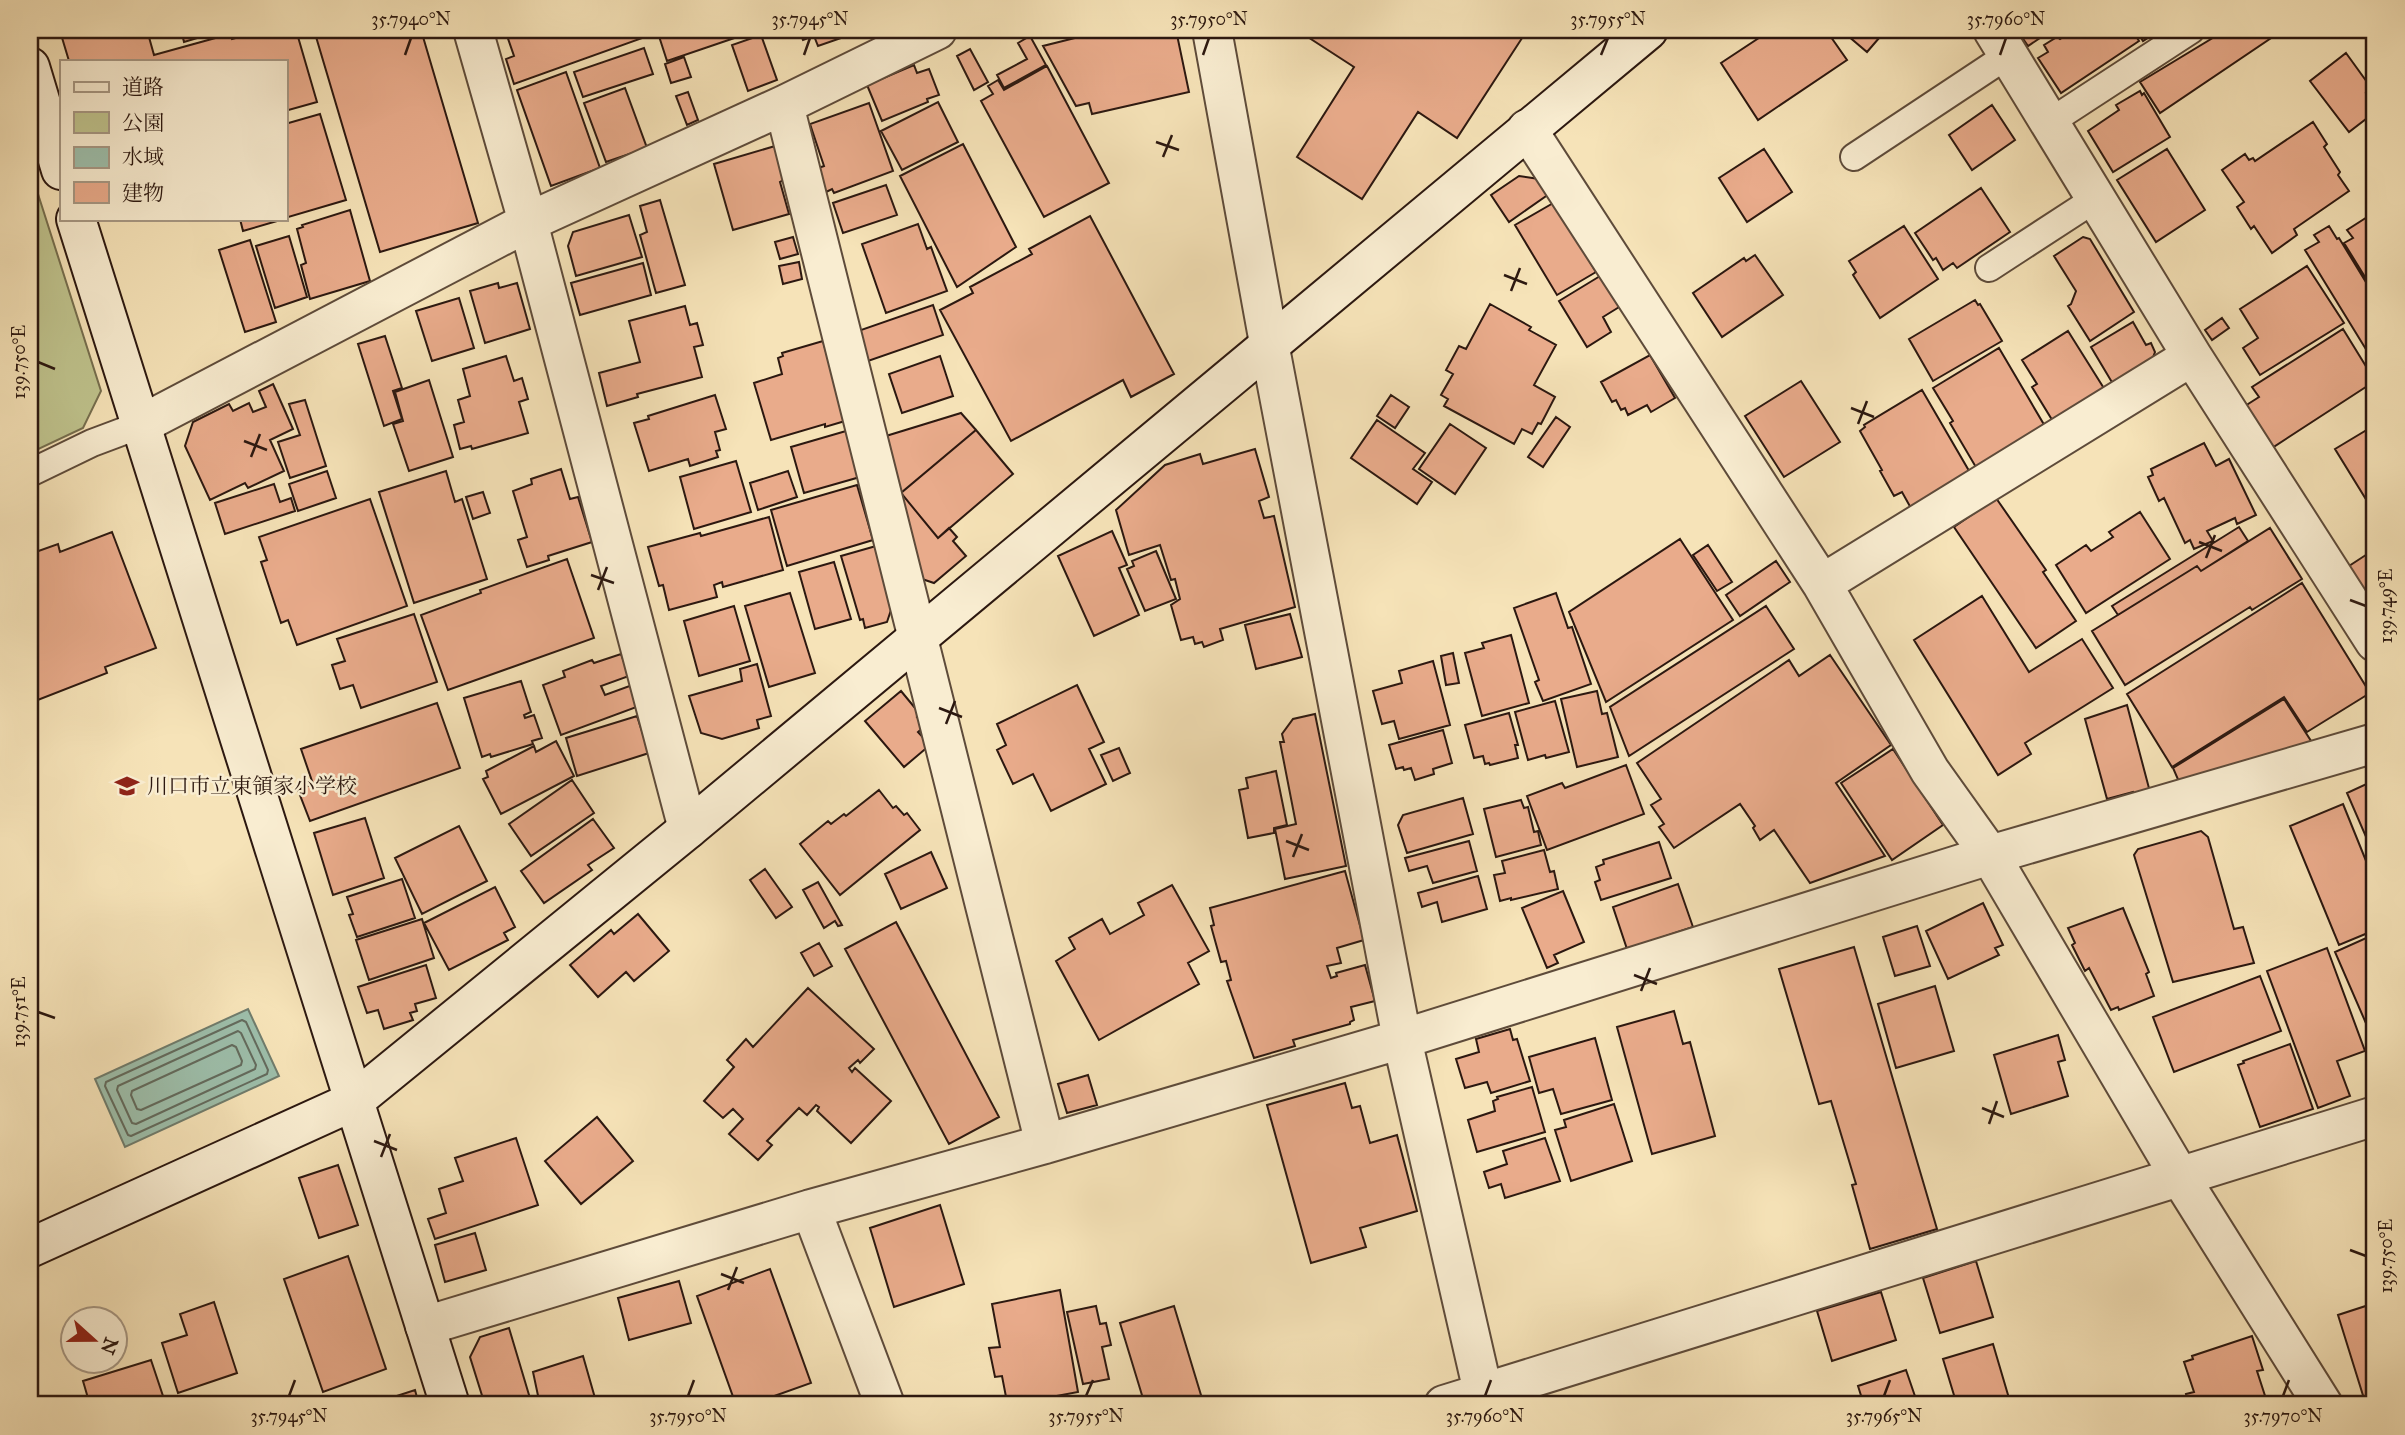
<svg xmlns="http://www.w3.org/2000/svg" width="2405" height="1435" font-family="'IM FELL Great Primer','Noto Serif JP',serif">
<rect width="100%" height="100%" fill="#f6e3b8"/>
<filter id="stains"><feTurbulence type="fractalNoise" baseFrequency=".00286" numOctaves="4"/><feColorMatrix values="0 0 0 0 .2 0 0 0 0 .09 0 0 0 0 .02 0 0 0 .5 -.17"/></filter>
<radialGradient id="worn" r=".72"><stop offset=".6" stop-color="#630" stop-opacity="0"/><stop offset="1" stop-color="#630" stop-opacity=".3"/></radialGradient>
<path fill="#bfc38d" stroke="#766e4e" stroke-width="2" d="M30,169L101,391L83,428L30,453Z"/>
<path fill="#9dbeaa" stroke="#707c6c" stroke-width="2" d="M248,1009L279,1076L125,1147L95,1079Z"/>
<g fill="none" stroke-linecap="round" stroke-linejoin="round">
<path stroke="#646b5d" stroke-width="2" d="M242,1020L246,1022L268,1070L267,1074L131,1136L128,1135L105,1086L106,1082Z
M238,1031L241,1033L256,1065L255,1069L136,1124L132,1123L117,1090L118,1086Z
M232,1045L236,1047L242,1061L241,1065L141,1110L137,1109L131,1095L132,1091Z"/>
</g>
<path fill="#e9ab8b" stroke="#2c1810" stroke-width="2" d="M64,30H147L154,55L230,34L232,39L265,30H296L317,102L285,111V61H69L60,31Z
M181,30H224L184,42Z
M314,30H421L478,223L380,252Z
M505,30H646L648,36L514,84L506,59L514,56Z
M657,30H758L667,61Z
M799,30H864L818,46L814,36L803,40Z
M1074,30H1176L1189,92L1092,114L1089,103L1076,106L1043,46L1075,38Z
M1297,30H1522L1526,32L1457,138L1418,112L1362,199L1297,157L1354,67Z
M1771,30H1826L1847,60L1758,120L1721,63Z
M1841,30H1886L1867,52Z
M2017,30H2052L2028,46Z
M2074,30H2132L2139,41L2061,93L2038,58L2048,52L2044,45L2057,37L2060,39Z
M2136,30H2166L2161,33L2160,30L2143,41Z
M2226,30H2283L2160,113L2140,82Z
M761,35L777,80L748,91L732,45Z
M1030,36L1046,65L1004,88L997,75L1027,59L1018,43Z
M644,48L653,74L583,97L574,72Z
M970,49L988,82L974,90L957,56Z
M2346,53L2372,89L2366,93L2375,106V112L2349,132L2310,81Z
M684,57L691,77L671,83L665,64Z
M914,65L917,73L929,69L939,95L927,99L928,102L882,121L867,85Z
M1047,66L1109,183L1044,217L981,101L993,94L988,86L998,80L1004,90Z
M566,72L600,168L551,186L517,90Z
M625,88L647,148L606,162L584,103Z
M2140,91L2142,95L2144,93L2170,137L2113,172L2088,131L2119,110L2116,105Z
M688,92L698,120L687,125L676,96Z
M938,102L958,142L902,170L881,131Z
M869,103L893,171L834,193L832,189L824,193L815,169L824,166L810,124Z
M1992,105L2015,140L1972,170L1949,135Z
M320,114L346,200L285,218V124Z
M2313,122L2327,144L2324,147L2340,172L2338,175L2349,191L2294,229L2297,235L2272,253L2254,226L2251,229L2237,207L2244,202L2222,170L2245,154L2249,160L2253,158L2255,161Z
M963,144L1016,247L957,287L900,176Z
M775,146L784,180L780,182L789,214L733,230L714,164Z
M1764,149L1792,192L1747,222L1719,178Z
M2167,149L2205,210L2156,242L2117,180Z
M1519,176L1539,179L1549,194L1509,222L1491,195Z
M886,185L897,215L843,233L833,203Z
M1981,188L2010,232L1957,268L1953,263L1943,270L1936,258L1933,260L1915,233Z
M660,200L685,285L656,293L640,235L647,232L640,206Z
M1555,202L1596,272L1557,295L1515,225Z
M350,210L370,281L310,299L301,265L306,263L297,229L303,227L302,225Z
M2375,212V281L2370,285L2344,243L2353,238L2347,230Z
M629,215L642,257L576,276L568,246L573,232Z
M1090,216L1174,374L1131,397L1123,380L1011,441L940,310L973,293L970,287L1032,254L1029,249Z
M240,219H284L243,231Z
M918,224L927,249L931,247L947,291L886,313L862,244Z
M1904,226L1938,279L1880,318L1853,275L1856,272L1849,261Z
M2329,226L2337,239L2339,238L2375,297V364L2305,250L2319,242L2314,235Z
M289,236L307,297L275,308L256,246Z
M793,237L798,254L780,259L775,242Z
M2083,237L2090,239L2134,312L2090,341L2068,306L2071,304L2076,291L2054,256Z
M250,240L276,322L245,332L219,250Z
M1755,255L1783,295L1722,337L1693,293L1744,258L1746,261Z
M799,262L802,279L783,284L779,266Z
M643,263L651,295L580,315L571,283Z
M2307,266L2344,323L2260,375L2243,348L2258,338L2240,309Z
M1605,273L1624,304L1603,317L1611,332L1587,347L1559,301Z
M498,283L499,288L517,283L530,329L485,343L470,291Z
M459,298L474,348L432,361L416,311Z
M1975,300L1978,305L1980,304L2002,341L1933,381L1909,339Z
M1490,304L1531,327L1529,330L1556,345L1534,385L1555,397L1541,424L1538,423L1532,434L1522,429L1514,444L1444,406L1448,399L1441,395L1453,374L1446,370L1459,346L1466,349Z
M933,305L943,335L868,361L858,331Z
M685,306L690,325L697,323L703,345L694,347L702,377L637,394L638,397L607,406L599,373L640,362L629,321Z
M2222,318L2229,328L2212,340L2205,330Z
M2133,322L2146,345L2151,343L2155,352L2151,363L2113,384L2091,347Z
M2343,329L2375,381L2272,448L2245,406L2259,397L2252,387Z
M2068,331L2105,390L2054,423L2032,387L2037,384L2022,360Z
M385,336L402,388L393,391L402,419L384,426L358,344Z
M823,341L845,421L825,427V424L771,440L754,383L782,374L778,358L783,356L782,353Z
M1999,348L2046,428L1977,469L1950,423L1953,421L1933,388Z
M1650,355L1675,398L1651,412L1647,405L1628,415L1625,408L1621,410L1616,400L1612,402L1601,382Z
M506,356L514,381L522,378L528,399L519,402L528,433L472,449L471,446L460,449L454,425L464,422L458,400L470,396L463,369Z
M940,356L953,396L902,413L889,374Z
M429,380L453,457L409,471L393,424L403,421L395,392Z
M1801,381L1840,442L1784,477L1745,416Z
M273,384L293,429L270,440L284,471L248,488L245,483L210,500L185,446L193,422L229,404L233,411L249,403L253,412L266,407L259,391Z
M1922,390L1972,476L1912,510L1902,492L1894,496L1880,471L1882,470L1860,431L1865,427L1864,425Z
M715,395L726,429L715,432L720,450L716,451L718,457L690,466L688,459L649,471L634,423L649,419L648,416Z
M1391,395L1409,407L1395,428L1377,416Z
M305,400L326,466L290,478L278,442L300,435L289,404Z
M961,413L976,430L901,493L938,538L949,528L957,537L953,541L966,556L934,583L916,577L886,436Z
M1556,417L1570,427L1543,467L1528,457Z
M1377,420L1425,453L1413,469L1432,482L1417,504L1351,458Z
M1450,424L1486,448L1455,494L1419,469Z
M2375,425V514L2335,449Z
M976,430L1013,474L938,538L901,493Z
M846,431L860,477L804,493L791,447Z
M2204,443L2216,466L2229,459L2256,515L2237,524L2235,518L2207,531L2213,541L2194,549L2190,540L2185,543L2164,498L2159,501L2148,477L2153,475L2151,469Z
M1255,449L1269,497L1259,501L1264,518L1274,516L1295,607L1220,629L1223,640L1204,647L1202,642L1195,644L1193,637L1181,640L1171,605L1180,599L1175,579L1171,580L1160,545L1129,555L1116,510L1165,465L1200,454L1203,464Z
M736,461L751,512L694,529L680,477Z
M561,469L570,499L578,497L592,542L548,556L549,560L527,567L518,540L527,537L513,491L532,484L531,479Z
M327,471L336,498L298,511L289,484Z
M446,471L455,502L462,499L487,579L414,603L379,492Z
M788,471L797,497L758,510L750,483Z
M274,484L280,502L291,498L295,511L225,534L215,503Z
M857,485L873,540L787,566L771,510Z
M483,492L490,513L473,519L466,497Z
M1996,498L2046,570L2043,572L2076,621L2036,648L1954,527Z
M370,499L407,606L297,645L288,620L281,623L261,562L267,560L259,537Z
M2140,512L2170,559L2086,613L2056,565L2086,545L2091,551L2113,537L2109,532Z
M769,517L783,570L723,587L722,582L714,585L717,597L669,610L663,585L659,586L648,547L700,533L701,536Z
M2239,527L2248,541L2201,571L2197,566L2118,615L2112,606Z
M2270,528L2302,579L2252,610L2250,607L2125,685L2092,631L2197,566L2201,571Z
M1112,531L1127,565L1119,568L1139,615L1094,636L1058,556Z
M112,532L156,648L105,667L107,673L30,703V554L58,544L60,552Z
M1680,539L1733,620L1606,702L1569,612Z
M1708,545L1732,582L1717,591L1693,555Z
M876,546L893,604L887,622L865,628L863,619L860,620L841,556Z
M2375,549V608L2349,566Z
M1156,551L1176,599L1145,611L1127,569L1134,566L1132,561Z
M567,559L594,638L448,690L421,615L481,593L480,590Z
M1776,561L1790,582L1740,616L1726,595Z
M834,562L851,619L815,629L799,572Z
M2302,583L2370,693L2307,732L2284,697L2172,767L2127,694Z
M790,593L815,673L769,687L745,606Z
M1556,593L1568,628L1572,627L1591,684L1543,701L1535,682L1539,680L1514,608Z
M1982,596L2029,672L2082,639L2113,688L2025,743L2031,754L1998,775L1914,640Z
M734,606L750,661L699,676L684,621Z
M1766,606L1794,649L1629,756L1610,707Z
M414,614L437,682L361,708L353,685L340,689L332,665L345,661L337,639Z
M1290,614L1302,657L1256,669L1245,625Z
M1511,635L1529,703L1482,716L1465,653L1484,648L1482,643Z
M1453,653L1459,683L1446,685L1441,656Z
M621,654L629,676L601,686L605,695L635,684L642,705L561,735L543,685L565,677L563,671L592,660L594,663Z
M1830,655L1891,745L1836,783L1885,856L1810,883L1774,830L1760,840L1753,828L1755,826L1740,804L1674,848L1659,827L1664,824L1651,805L1661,799L1637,763L1789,660L1799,676Z
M1433,661L1450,725L1399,739L1394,721L1382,724L1373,691L1402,683L1399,671Z
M757,664L771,716L757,720L759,728L722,739L701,733L689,696L742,681L740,669Z
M521,681L531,712L524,715L525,718L534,715L542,738L532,741L533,744L491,757L490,754L482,757L464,698Z
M1077,685L1104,742L1089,749L1106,784L1051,811L1033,774L1013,784L997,750L1006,745L997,724Z
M901,691L920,714L917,717L925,726L918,732L930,745L904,767L865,721Z
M1597,691L1602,714L1607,713L1618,757L1577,767L1561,699Z
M2284,699L2313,744L2180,784L2173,768Z
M1555,701L1569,752L1546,758L1545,755L1528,760L1515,712Z
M437,703L460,768L310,821L298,790L313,784L301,749Z
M2127,705L2150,792L2134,796L2133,792L2107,799L2085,719Z
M1509,713L1518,745H1515L1518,758L1490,765L1489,763L1485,764L1483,756L1474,758L1465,725Z
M1315,714L1346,866L1285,879L1275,829L1296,824L1280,742H1284L1282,734L1293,719Z
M637,716L649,753L577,776L566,738Z
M1443,730L1452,763L1433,769L1434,774L1415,780L1411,768L1404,770L1403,767L1396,769L1389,745Z
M556,741L574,776L501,814L483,779L488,777L486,771L534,746L536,752Z
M1119,748L1130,773L1113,781L1101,755Z
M1893,749L1943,825L1892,860L1841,783Z
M1626,765L1644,814L1547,850L1527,796L1562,783L1565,788Z
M1276,771L1287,825L1274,828V833L1248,838L1239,790L1248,788L1246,778Z
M572,780L594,813L531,856L509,824Z
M2375,780V852L2373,853L2347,793Z
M879,790L893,808L896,806L904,815L907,813L920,830L840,895L800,844L828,821L831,824L844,814L846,816Z
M1463,798L1473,834L1407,853L1398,825L1403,815Z
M1521,800L1524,808L1528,807L1534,832L1538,831L1541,845L1496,857L1484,809Z
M2343,804L2375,883V930L2339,945L2290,826Z
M365,818L384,878L333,895L314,833Z
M593,819L614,848L588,865L592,870L544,903L521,871Z
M459,826L487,881L422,914L395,858Z
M2201,831L2208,837L2234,929L2243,927L2254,963L2173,982L2134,855L2138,849Z
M1469,841L1477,871L1433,883L1427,866L1409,871L1405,858Z
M1659,842L1671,878L1601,900L1595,882L1600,880L1596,867L1604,864L1603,860Z
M1544,850L1550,872L1554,871L1558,889L1511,900V898L1500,901L1494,875L1505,873L1502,861Z
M931,852L947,888L901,909L885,874Z
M765,869L792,907L776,918L750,880Z
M1345,871L1364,940L1337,948L1341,963L1327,966L1331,978L1337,976L1336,973L1365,965L1375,1001L1351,1007L1354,1020L1350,1022V1024L1293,1040L1295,1046L1254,1058L1227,981L1231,980L1226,961L1221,962L1211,926L1214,925L1210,908Z
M1478,876L1487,909L1442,922L1437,902L1422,907L1418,893Z
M402,879L415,918L357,937L349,915L353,914L347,897Z
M818,882L842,925L838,926L835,921L824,928L803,890Z
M1678,884L1693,927L1627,949L1613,907Z
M1172,885L1209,951L1188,963L1199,984L1099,1040L1056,961L1075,949L1069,938L1102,919L1110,934L1144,915L1138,903Z
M495,887L515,927L504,933L508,940L449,970L424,923Z
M1563,891L1584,942L1554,955L1558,963L1547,968L1522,908Z
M1983,903L2003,945L1995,948L1999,955L1948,979L1926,931Z
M2123,908L2149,972L2146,974L2154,996L2119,1010L2118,1007L2111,1010L2089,968L2085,971L2072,945L2075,943L2068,928Z
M638,914L669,951L634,981L626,972L598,997L570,965L611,930L614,934Z
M422,919L434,958L369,980L356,940Z
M896,922L999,1117L949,1144L845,949Z
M1917,926L1930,966L1895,976L1883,937Z
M2375,934V1044L2335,952Z
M819,943L832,966L814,976L801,953Z
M1854,947L1937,1229L1870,1249L1852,1185L1856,1184L1831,1101L1819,1104L1779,969Z
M2327,948L2365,1051L2337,1061L2350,1096L2318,1108L2267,971Z
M426,965L436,998L415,1004L417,1011L410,1013L413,1020L384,1029L378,1010L367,1013L358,987Z
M2260,976L2281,1031L2174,1072L2153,1017Z
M1935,986L1954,1051L1896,1068L1878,1004Z
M808,988L874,1049L860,1063L858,1060L849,1068L852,1072L855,1068L891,1101L851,1143L817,1111L819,1107L816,1105L807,1115L799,1108L767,1141L772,1145L758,1160L729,1134L743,1119L733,1109L723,1118L704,1101L734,1067L727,1060L746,1039L753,1047Z
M1674,1011L1683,1044L1690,1042L1715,1136L1652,1154L1617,1027Z
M1510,1029L1513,1040L1517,1039L1530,1081L1491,1093L1487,1082L1465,1088L1456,1059L1479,1052L1476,1039Z
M2058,1035L2065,1060L2058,1062L2068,1096L2011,1114L1994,1055Z
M1595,1038L1612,1100L1561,1114L1553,1089L1539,1093L1529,1057Z
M2290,1044L2313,1109L2260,1127L2238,1065L2244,1063L2243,1061Z
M1088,1075L1097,1105L1067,1113L1058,1084Z
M1345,1083L1352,1108L1360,1106L1370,1143L1397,1135L1417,1211L1360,1228L1366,1247L1311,1263L1267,1105Z
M1532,1087L1545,1132L1477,1152L1468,1120L1495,1111L1493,1101L1498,1099L1497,1097Z
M1614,1104L1632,1161L1571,1181L1555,1130L1566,1127L1564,1120Z
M597,1117L633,1161L581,1204L545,1161Z
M516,1138L538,1205L435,1239L428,1219L446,1213L439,1189L463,1181L455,1158Z
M1545,1138L1560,1181L1505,1198L1501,1184L1489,1188L1484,1172L1507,1164L1503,1151Z
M338,1165L358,1225L319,1238L299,1178Z
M940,1205L964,1284L894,1307L870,1228Z
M475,1233L486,1270L445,1282L435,1245Z
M348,1256L386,1369L323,1392L284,1279Z
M1976,1261L1993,1317L1940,1333L1923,1278Z
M770,1269L811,1383L749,1405H736L697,1296Z
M679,1281L691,1323L629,1340L618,1298Z
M1060,1290L1078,1392L1019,1403L1018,1400L1007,1402L1002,1376L995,1377L989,1348L1000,1347L992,1304Z
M1881,1292L1896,1340L1832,1361L1817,1311Z
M214,1302L237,1373L178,1393L162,1343L187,1335L180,1314Z
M2375,1303V1405H2366L2338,1315Z
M1096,1306L1100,1324L1106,1323L1111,1345L1102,1347L1109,1379L1083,1384L1067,1312Z
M1174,1306L1204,1405H1145L1120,1323Z
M509,1328L532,1405H485L470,1357L480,1337Z
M2252,1336L2263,1370L2257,1371L2268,1405H2189L2186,1394L2194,1392L2184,1362L2193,1359L2192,1356Z
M1993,1344L2011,1405H1957L1943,1359Z
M583,1356L597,1405H540L533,1372Z
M151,1360L166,1405H90L83,1381Z
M1906,1370L1918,1405H1864L1858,1386Z
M415,1390L419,1405H369Z
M229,1398L231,1405H205Z
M808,1398L810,1404L814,1403L815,1405H788Z"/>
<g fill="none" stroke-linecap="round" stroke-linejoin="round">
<g stroke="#5e4b3a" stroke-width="30">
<path id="lane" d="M2050,122L2191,30
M1854,157L2008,55
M1989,268L2095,199
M30,473L92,443L140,425"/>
</g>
<g stroke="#5e4b3a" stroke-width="42">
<path id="street" d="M473,30L528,222L688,829
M1212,30L1269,343L1402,1039L1486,1405
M1993,30L2192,356L2375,642
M784,105L1045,1144
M1527,129L1822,584L1930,771L1990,855L2180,1177L2323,1405
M140,425L528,222L784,105L937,30
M1822,584L2192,356
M811,1209L885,1405
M425,1326L811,1209L1045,1144L1402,1039L1990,855L2375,743
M1444,1405L2375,1116"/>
</g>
<g stroke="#2c1810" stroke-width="42">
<path id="secondary" d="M30,67L61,170
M76,219L450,1405
M30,1248L354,1101L688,829L1648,30"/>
</g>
<use href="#lane" stroke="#f9edd1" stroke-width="26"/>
<use href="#street" stroke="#f9edd1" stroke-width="38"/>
<use href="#secondary" stroke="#f9edd1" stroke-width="38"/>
</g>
<path fill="none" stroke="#2c1810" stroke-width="2.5" d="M405,55L411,38M804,55L810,38M1203,55L1209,38M1601,55L1608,38M2000,55L2006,38M1156,142L1179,150M1163,157L1172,135M1504,275L1527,284M1511,291L1520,268M38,362L55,369M1851,408L1874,417M1858,424L1867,401M244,441L267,450M251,457L260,434M2199,542L2222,551M2206,558L2215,535M591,575L614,583M598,590L607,567M2350,600L2366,606M939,708L962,717M946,724L955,701M1286,841L1309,850M1293,857L1302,834M1634,975L1657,984M1641,991L1650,968M38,1012L55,1018M1982,1108L2004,1117M1989,1124L1997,1101M374,1141L397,1150M381,1157L390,1134M2350,1250L2366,1256M721,1274L744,1283M728,1290L737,1267M289,1396L295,1380M688,1396L694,1380M1086,1396L1093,1380M1485,1396L1491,1380M1884,1396L1890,1380M2283,1396L2289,1380"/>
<defs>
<g id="school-bare" transform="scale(1.89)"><path d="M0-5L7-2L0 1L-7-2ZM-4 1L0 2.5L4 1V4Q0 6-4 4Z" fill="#8f2418" stroke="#f9edd1" stroke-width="2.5" paint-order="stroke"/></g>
</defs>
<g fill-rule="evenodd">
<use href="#school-bare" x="127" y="786"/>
</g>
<g text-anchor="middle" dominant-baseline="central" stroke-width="5" stroke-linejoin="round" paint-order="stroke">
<g font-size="21" fill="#2c1810" stroke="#f9edd1" text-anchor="start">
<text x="147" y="786">川口市立東領家小学校</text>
</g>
</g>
<rect width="2405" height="1435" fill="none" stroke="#f6e3b8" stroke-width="77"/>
<rect x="60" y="60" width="228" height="161" fill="#f9edd1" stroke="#a79884" stroke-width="2"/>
<rect x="74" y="82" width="35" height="10" fill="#f9edd1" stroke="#a79884" stroke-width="2"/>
<text x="122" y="94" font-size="21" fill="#2c1810">道路</text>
<rect x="74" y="112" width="35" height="21" fill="#bfc38d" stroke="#a79884" stroke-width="2"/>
<text x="122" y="130" font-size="21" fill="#2c1810">公園</text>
<rect x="74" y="147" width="35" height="21" fill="#9dbeaa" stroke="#a79884" stroke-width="2"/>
<text x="122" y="164" font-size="21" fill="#2c1810">水域</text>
<rect x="74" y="182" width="35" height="21" fill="#e9ab8b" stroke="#a79884" stroke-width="2"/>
<text x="122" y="200" font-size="21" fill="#2c1810">建物</text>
<g transform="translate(94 1340) rotate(111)"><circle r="33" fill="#f9edd1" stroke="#a79884" stroke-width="2"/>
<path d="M0-5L12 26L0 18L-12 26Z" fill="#8f2418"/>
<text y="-10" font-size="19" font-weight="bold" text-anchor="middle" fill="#2c1810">N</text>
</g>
<rect x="38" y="38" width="2328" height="1358" fill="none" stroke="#2c1810" stroke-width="2.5"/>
<g font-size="18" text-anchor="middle" fill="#2c1810">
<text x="411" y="25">35.7940°N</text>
<text x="810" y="25">35.7945°N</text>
<text x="1209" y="25">35.7950°N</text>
<text x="1608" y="25">35.7955°N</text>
<text x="2006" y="25">35.7960°N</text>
<text transform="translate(19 362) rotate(-90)" y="6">139.750°E</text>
<text transform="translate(2386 606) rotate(-90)" y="6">139.749°E</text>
<text transform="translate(19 1012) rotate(-90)" y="6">139.751°E</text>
<text transform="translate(2386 1256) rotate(-90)" y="6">139.750°E</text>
<text x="289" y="1422">35.7945°N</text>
<text x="688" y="1422">35.7950°N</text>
<text x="1086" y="1422">35.7955°N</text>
<text x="1485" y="1422">35.7960°N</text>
<text x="1884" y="1422">35.7965°N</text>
<text x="2283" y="1422">35.7970°N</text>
</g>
<rect width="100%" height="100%" filter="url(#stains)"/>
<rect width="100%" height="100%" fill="url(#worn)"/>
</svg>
